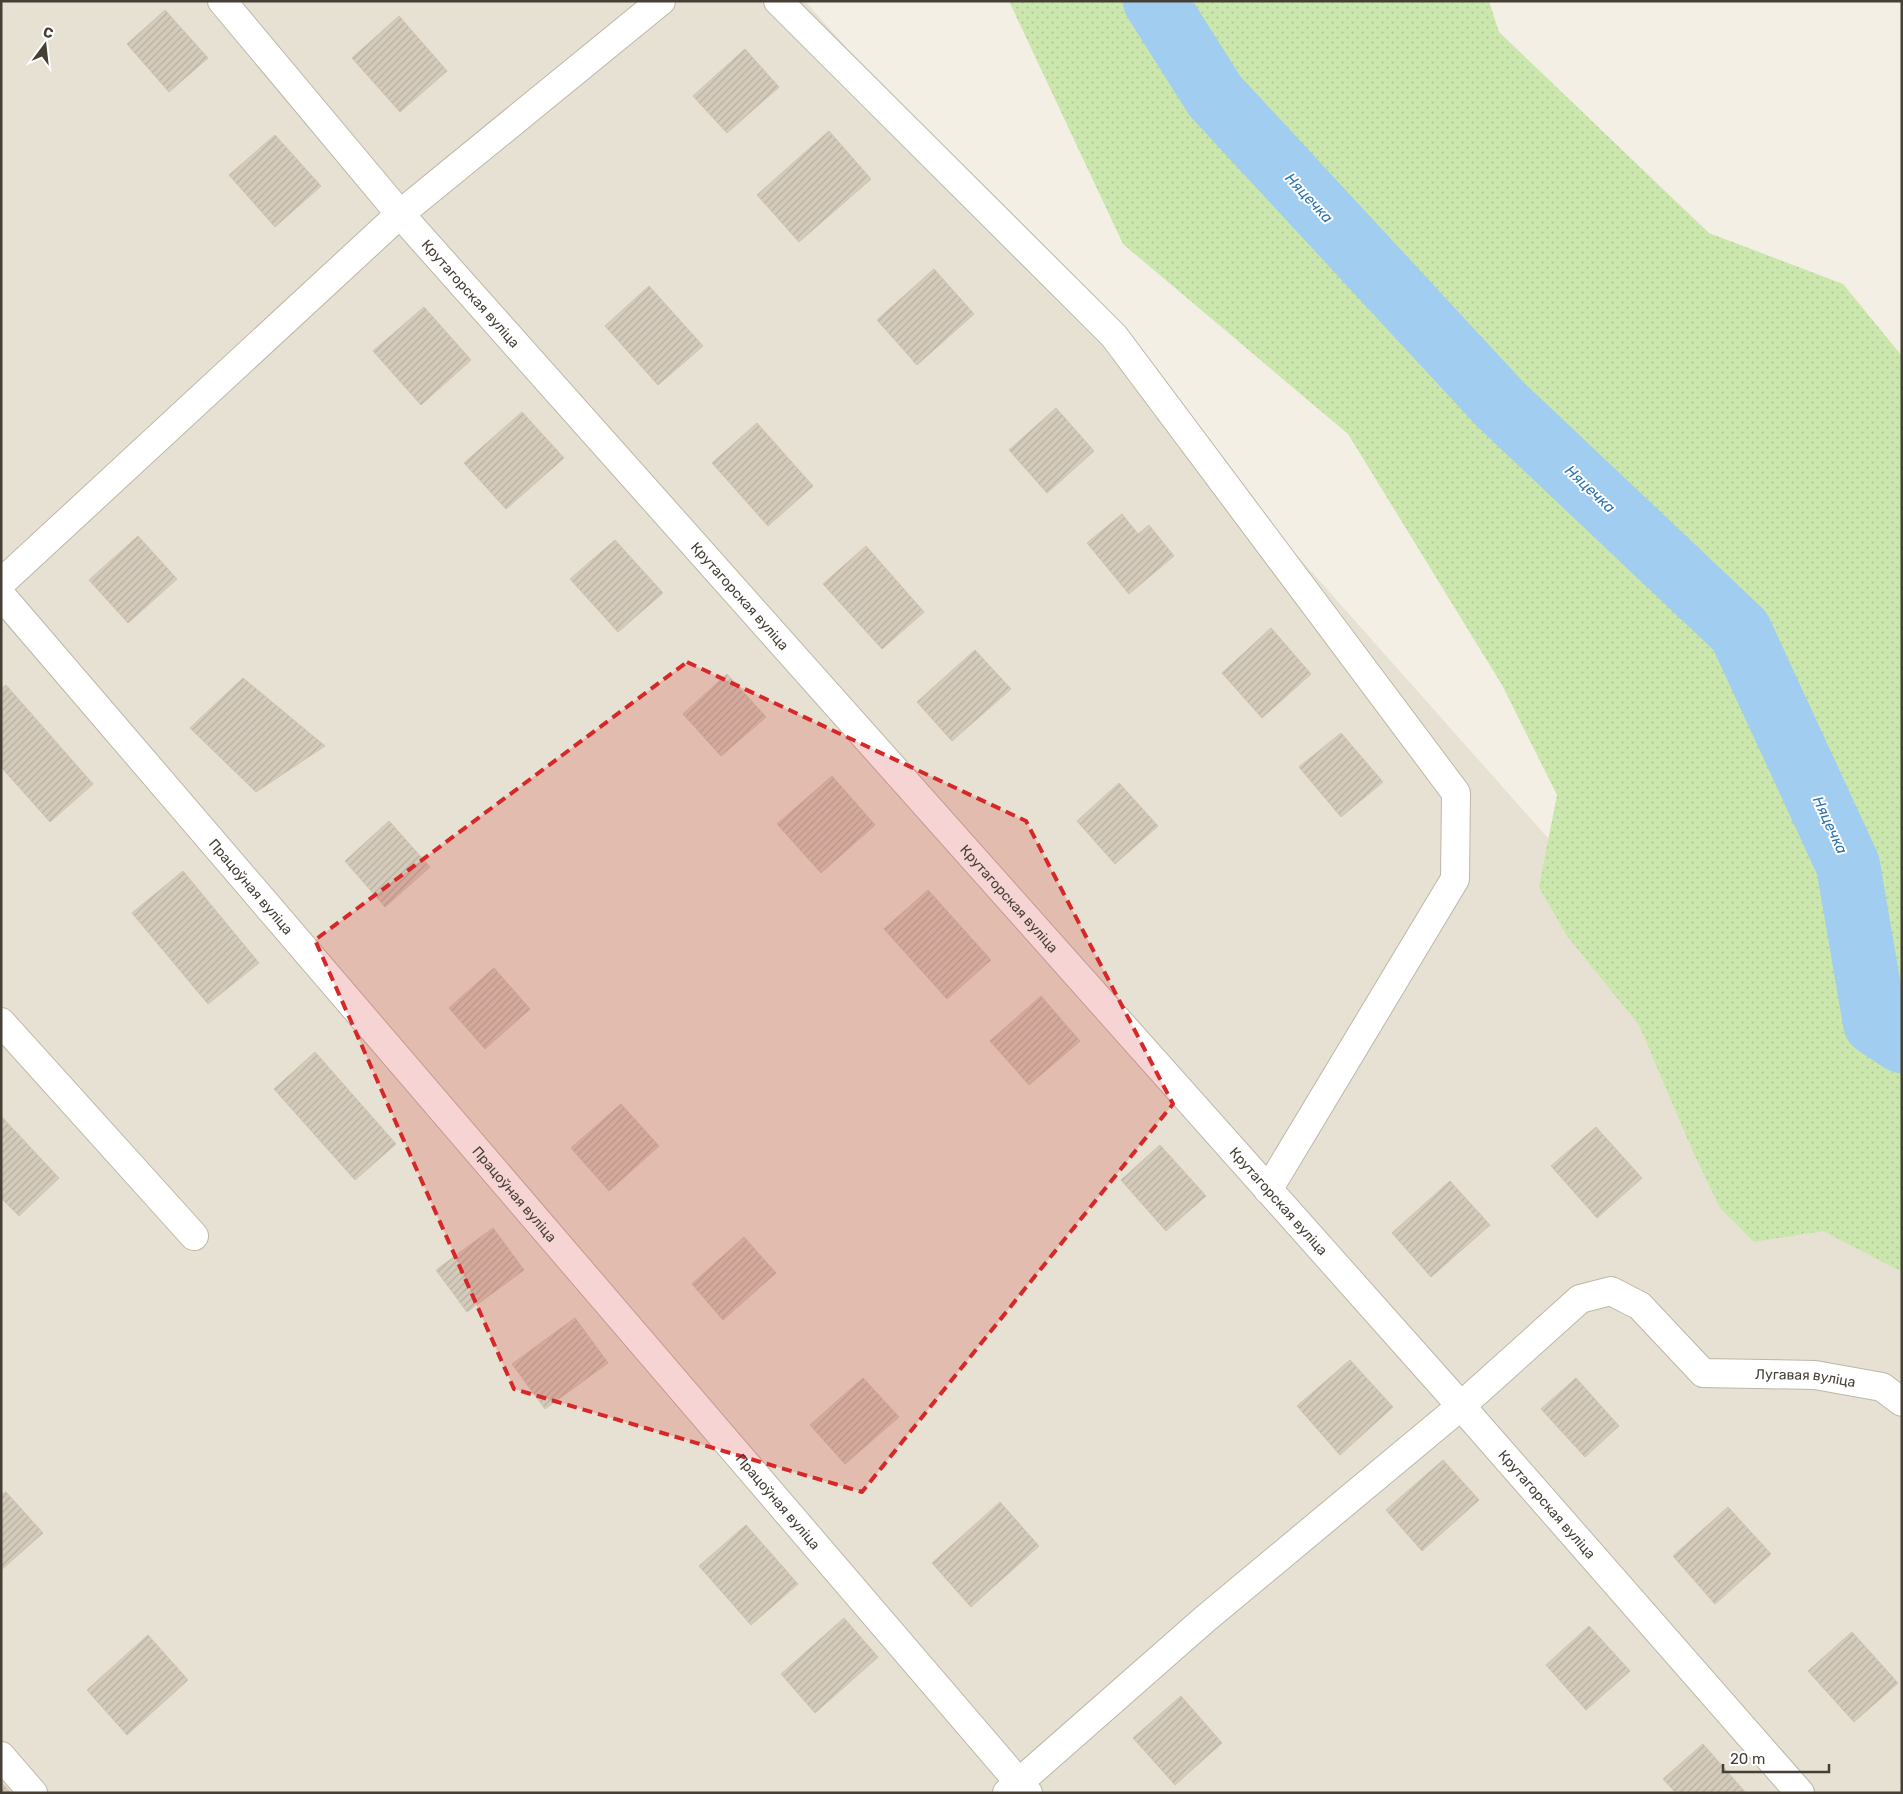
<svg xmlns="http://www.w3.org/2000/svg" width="1903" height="1794" font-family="Rubik,sans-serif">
<defs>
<pattern id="grass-dots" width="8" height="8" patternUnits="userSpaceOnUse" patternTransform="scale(1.25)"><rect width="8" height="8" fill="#cbe7ae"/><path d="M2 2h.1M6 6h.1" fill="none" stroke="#b0c796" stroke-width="1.8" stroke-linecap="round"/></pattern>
<pattern id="building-hatch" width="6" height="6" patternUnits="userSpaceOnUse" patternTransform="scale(1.25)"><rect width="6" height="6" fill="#d4cbbb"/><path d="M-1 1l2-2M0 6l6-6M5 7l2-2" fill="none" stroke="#b7afa1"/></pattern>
</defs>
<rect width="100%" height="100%" fill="#f3efe5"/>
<path fill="#e7e1d3" d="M1,1H805L1902,1237V1793H1Z"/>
<path fill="url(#grass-dots)" d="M1009,1H1489L1499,32L1709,233L1843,284L1902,356V1272L1823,1231L1754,1242L1720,1208L1693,1152L1639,1025L1567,936L1539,887L1557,795L1502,685L1348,434L1123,244Z"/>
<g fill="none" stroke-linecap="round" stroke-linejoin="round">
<path stroke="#a1cdf0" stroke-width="64" d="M1155,1L1215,96L1500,404L1740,631L1848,865L1875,1023L1902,1041"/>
</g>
<path fill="url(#building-hatch)" stroke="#cfc3ae" d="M165,10L208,58L169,92L127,44Z
M399,16L447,71L400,112L352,58Z
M745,49L779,87L727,133L693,96Z
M829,131L871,179L799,242L757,195Z
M275,135L321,186L275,227L229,175Z
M934,269L974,314L917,365L877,320Z
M649,286L703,346L658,385L605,326Z
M424,307L471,360L421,405L373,351Z
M1056,408L1094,451L1047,493L1009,450Z
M522,412L564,458L506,509L464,463Z
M757,423L813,486L768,526L712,463Z
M1122,514L1138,534L1149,525L1174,556L1129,594L1087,543Z
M138,536L177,579L128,623L89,580Z
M615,540L663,593L618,632L570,579Z
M866,546L924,612L882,649L823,584Z
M1271,628L1311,674L1262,718L1222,673Z
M975,650L1011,689L952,741L917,702Z
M727,674L766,717L721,756L683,714Z
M243,678L325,746L256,792L190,728Z
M6,685L93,784L50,822L1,767V689Z
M1341,733L1383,782L1341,817L1299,767Z
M832,776L875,825L821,873L777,824Z
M1119,783L1158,826L1115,864L1077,821Z
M389,821L430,867L385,907L345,861Z
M183,871L259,963L208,1004L132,913Z
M928,890L991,960L947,999L884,929Z
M494,968L530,1009L485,1049L449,1008Z
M1041,996L1080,1041L1029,1085L990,1041Z
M315,1052L396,1144L355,1180L274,1089Z
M621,1104L659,1146L609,1191L571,1148Z
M1,1116L59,1178L19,1216L1,1198Z
M1596,1127L1642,1178L1597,1218L1551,1166Z
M1160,1145L1206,1196L1166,1231L1121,1180Z
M1450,1181L1490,1225L1431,1277L1392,1233Z
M493,1228L524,1270L467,1312L436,1270Z
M744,1237L776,1273L723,1320L692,1284Z
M575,1318L608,1363L545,1409L512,1364Z
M1350,1360L1393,1407L1340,1455L1297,1406Z
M863,1378L899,1417L845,1464L810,1425Z
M1576,1378L1619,1426L1585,1457L1541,1409Z
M1443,1460L1479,1500L1422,1551L1386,1510Z
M6,1492L43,1533L1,1570V1495Z
M1000,1502L1039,1546L971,1607L932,1563Z
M1728,1507L1771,1554L1715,1604L1673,1556Z
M746,1525L798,1584L751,1625L699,1566Z
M844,1618L878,1657L815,1713L781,1674Z
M1589,1626L1630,1671L1586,1710L1546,1665Z
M1852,1632L1898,1683L1854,1722L1808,1671Z
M148,1635L188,1680L127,1735L87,1690Z
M1181,1696L1222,1743L1175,1785L1133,1738Z
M1703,1744L1746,1793H1676L1663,1779Z
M1,1782L11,1793H1Z"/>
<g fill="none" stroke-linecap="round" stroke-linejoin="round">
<g stroke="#beb7a8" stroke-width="30">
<g id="minor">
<path id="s1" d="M222,1L400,214L1461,1406L1800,1793"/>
<path d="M778,1L1114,336L1456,793L1455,879L1268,1190"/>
<path d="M1,583L400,214L661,1"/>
<path id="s2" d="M1,595L1028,1793"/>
<path d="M1,1022L194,1236"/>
<path d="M1,1756L33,1793"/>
<path id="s3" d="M1007,1793L1205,1619L1461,1406L1580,1299L1611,1291L1640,1306L1703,1373L1815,1375L1882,1387L1902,1402"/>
</g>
</g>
<use href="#minor" stroke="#fff" stroke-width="28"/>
</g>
<path fill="#d62828" fill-opacity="0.2" stroke="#d62828" stroke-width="4" stroke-dasharray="10 6" stroke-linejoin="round" d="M687,662L1026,821L1173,1104L862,1492L514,1389L315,940Z"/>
<g text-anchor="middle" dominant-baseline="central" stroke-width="4" stroke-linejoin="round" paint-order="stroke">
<g font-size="14" fill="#453f35" stroke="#fff">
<text stroke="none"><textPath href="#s1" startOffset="384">Крутагорская вуліца</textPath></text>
<text stroke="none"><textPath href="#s1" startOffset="789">Крутагорская вуліца</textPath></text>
<text stroke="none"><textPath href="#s2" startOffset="384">Працоўная вуліца</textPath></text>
<text stroke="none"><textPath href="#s1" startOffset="1194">Крутагорская вуліца</textPath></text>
<text stroke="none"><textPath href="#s2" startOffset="789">Працоўная вуліца</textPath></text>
<text stroke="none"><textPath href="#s1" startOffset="1599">Крутагорская вуліца</textPath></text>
<text stroke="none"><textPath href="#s3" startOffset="1016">Лугавая вуліца</textPath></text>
<text stroke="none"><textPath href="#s2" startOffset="1194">Працоўная вуліца</textPath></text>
<text stroke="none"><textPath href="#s1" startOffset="2004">Крутагорская вуліца</textPath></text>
</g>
<g font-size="15" font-style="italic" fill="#2e74b1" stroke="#fff">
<text transform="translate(1309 198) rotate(47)">Няцечка</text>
<text transform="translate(1590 489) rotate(43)">Няцечка</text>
<text transform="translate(1830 825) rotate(65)">Няцечка</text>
</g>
</g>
<rect width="1903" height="1794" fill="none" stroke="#453f35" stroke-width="5"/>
<g transform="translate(45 45) rotate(15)" stroke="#ffffff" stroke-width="4" paint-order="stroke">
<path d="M0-4L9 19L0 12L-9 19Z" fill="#453f35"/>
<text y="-8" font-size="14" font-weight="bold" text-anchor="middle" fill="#453f35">С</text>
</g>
<path d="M1723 1764v8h106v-8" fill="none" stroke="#453f35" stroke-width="2.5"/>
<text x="1730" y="1764" font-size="15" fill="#453f35" stroke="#ffffff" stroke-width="4" paint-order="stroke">20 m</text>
</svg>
